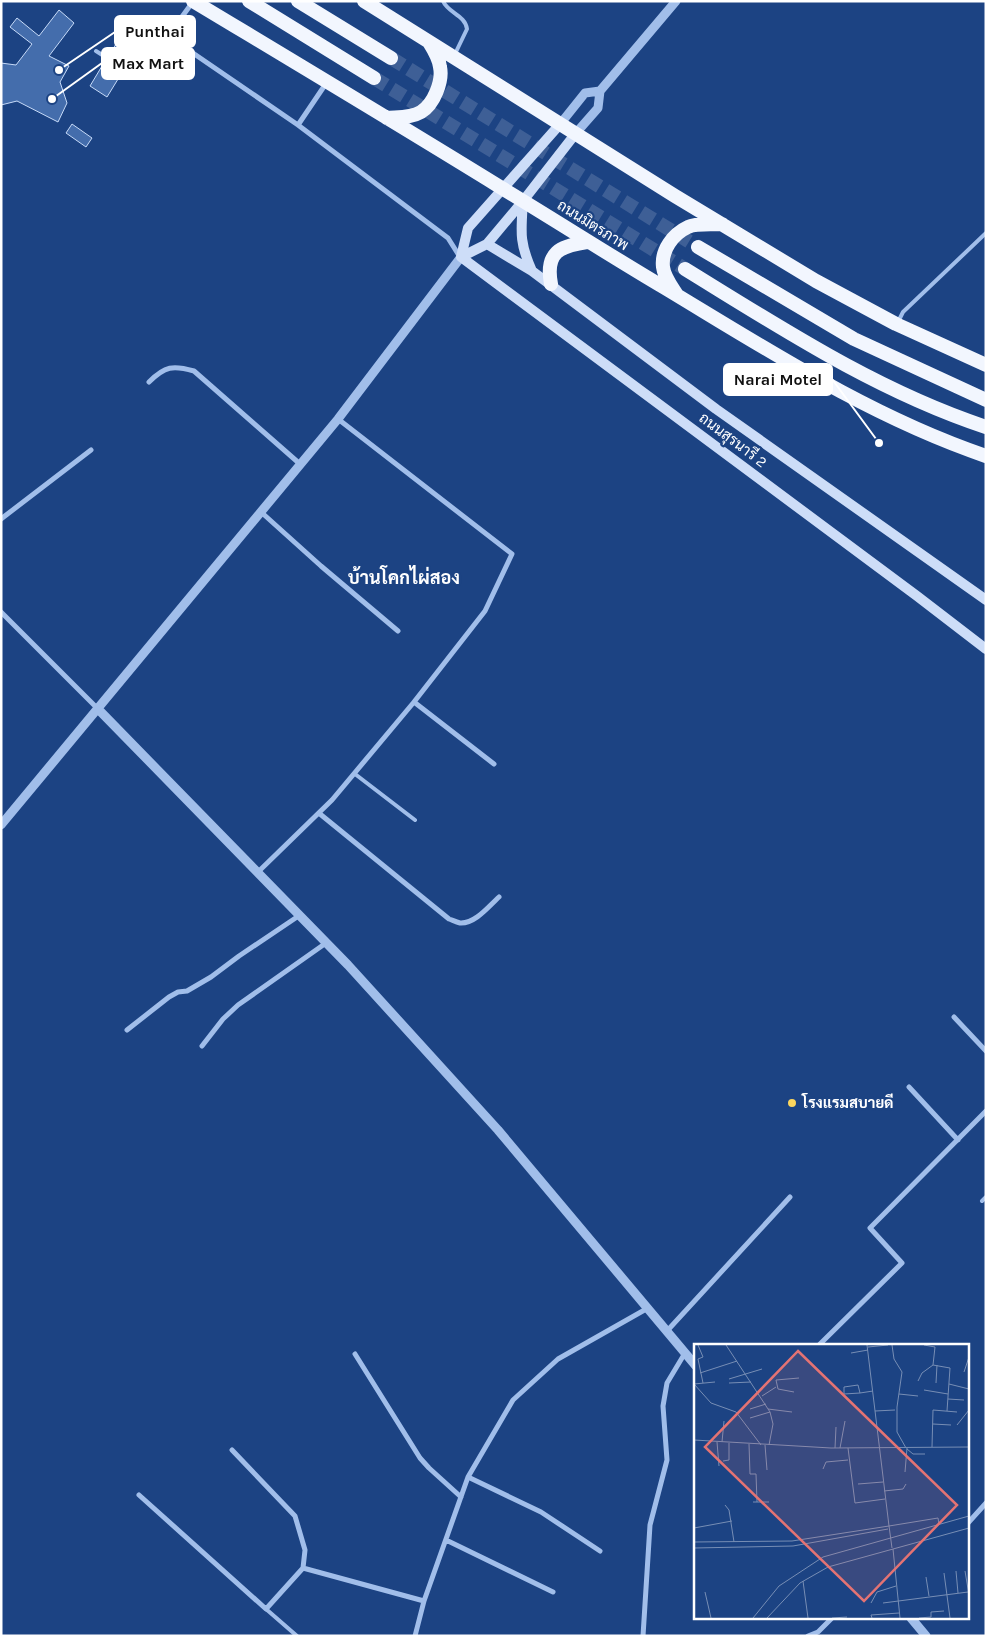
<svg xmlns="http://www.w3.org/2000/svg" width="987" height="1637" font-family="Karla,Sarabun,sans-serif">
<rect width="100%" height="100%" fill="#1c4383"/>
<path fill="#446dac" stroke="#c6daf8" d="M59,10L74,23L49,56L69,66L60,82L67,103L58,122L17,101L1,105V63L16,65L32,44L10,27L17,18L39,36Z
M127,27L144,37L127,65L122,66L123,71L107,97L90,86L105,61L110,60L109,55Z
M72,124L92,138L86,147L66,133Z"/>
<g fill="none" stroke-linecap="round" stroke-linejoin="round">
<path stroke="#3e5f96" stroke-width="14" stroke-dasharray="14 7" stroke-linecap="butt" d="M391,58L698,247
M374,78L685,269"/>
<path stroke="#a1beea" stroke-width="4" d="M443,1C448,13 465,15 467,29L454,56
M96,51L107,58
M125,68L133,73
M898,322L903,312L986,233
M355,774L415,820
M982,1201L986,1197
M266,1609L297,1636"/>
<path stroke="#a1beea" stroke-width="5" d="M192,3L168,36L298,125L448,238L460,257
M298,125L327,82
M149,382C165,366 173,365 194,371L300,464
M261,512L321,566L398,631
M1,519L91,450
M1,612L98,709
M414,702L494,764
M320,814L449,919C452,920 456,922 460,923C475,924 489,906 499,897
M257,873L332,800L414,702L485,611L512,554L338,419
M954,1017L986,1051
M127,1030L169,997L178,992L187,991L211,977L239,956L300,915
M202,1046L223,1019L238,1005L326,943
M909,1087L958,1140
M667,1331L790,1197
M818,1346L902,1263L870,1228L986,1111
M355,1354L420,1458L429,1468L461,1497
M468,1477L541,1512L600,1551
M139,1495L266,1609L303,1568L305,1550L295,1516L232,1450
M968,1523L986,1503
M446,1540L553,1592
M303,1568L424,1601
M415,1636L424,1601L468,1477L513,1400L558,1359L648,1308
M643,1636L650,1525L667,1460L663,1406L667,1383L685,1353
M808,1636L818,1632L832,1618"/>
<path stroke="#a1beea" stroke-width="9" d="M561,123L585,93L600,91
M576,133L598,108L600,91L676,1
M98,709L348,965L498,1130L696,1366
M1,825L338,419L461,257
M911,1618L926,1636"/>
<path stroke="#cdddf8" stroke-width="10" d="M523,201C521,232 519,242 532,271
M487,244L532,271L716,409L986,600
M461,257L917,596L986,649
M461,257L487,244L523,201L576,133
M461,257L468,228L561,123"/>
<path stroke="#f2f6fe" stroke-width="14" d="M193,1C296,63 398,124 500,187C555,220 609,255 665,288C768,350 871,417 986,456
M249,1L374,78
M298,1L391,58
M364,1L675,196L816,281L896,324L986,365
M387,118C398,117 411,118 421,112C434,104 443,81 440,67C439,58 434,50 429,42
M698,247L854,339L986,400
M685,269C781,328 877,391 986,427
M551,284C545,252 560,246 587,242
M677,295C672,287 664,277 663,267C661,250 673,234 688,227C696,223 712,225 722,224"/>
</g>
<circle fill="#fbd65e" stroke="#1c4383" stroke-width="2" cx="792" cy="1103" r="5"/>
<g text-anchor="middle" dominant-baseline="central" stroke-width="4.5" stroke-linejoin="round" paint-order="stroke">
<g font-size="15" fill="#fff" stroke="#1c4383">
<text transform="translate(593 225) rotate(32)">ถนนมิตรภาพ</text>
<text transform="translate(733 440) rotate(37)">ถนนสุรนารี 2</text>
</g>
<g font-size="15" font-weight="bold" fill="#fff" stroke="#1c4383" text-anchor="start">
<text x="802" y="1103">โรงแรมสบายดี</text>
</g>
<g font-size="18" font-weight="bold" fill="#fff" stroke="#1c4383">
<text x="404" y="578">บ้านโคกไผ่สอง</text>
</g>
</g>
<g transform="translate(694 1344)">
<rect width="275" height="275" fill="#1c4383"/>
<path fill="none" stroke="#778eb5" stroke-width="1" d="M4,1L9,13L4,15L9,39M32,1L76,68L79,80L75,101M173,1L195,182L244,174L245,180M198,1L200,15L208,28L203,63V88L212,104M230,1L241,3L239,21L256,24L253,67M174,3L194,1M157,9L174,6M270,28L275,13M6,29L43,17M35,35L68,25M224,37L228,29L239,21M35,39L57,38M242,39L243,21M0,40L17,59L42,68L67,101M0,40L21,38M255,40L275,45M230,46L254,50M100,48L84,45L82,36L105,34M166,49L164,41L150,43V50L166,49L179,47M205,50L224,52M68,52L82,43M254,55L270,56M56,65L72,60M74,65L98,68M181,67L201,66M56,74L76,68M239,80L257,81M263,81L275,66M0,96L137,104L275,103M23,98L25,122M28,98L30,77M55,100L56,130H62L63,158M71,101L73,126M238,103L239,66L263,68M141,104L142,83M146,104L151,77M154,104L161,159L191,155M213,105L219,110H231M29,117L35,116V99M129,125L132,118L154,116M211,128L213,104M164,140L189,138M190,147L209,145L212,140M59,158H75M31,161L35,166L40,198M195,182L198,204M0,184L38,177M0,198L98,197L195,182M0,204L99,202L194,185M199,205L206,274M262,227L264,249M271,227L275,251M250,229L256,274M232,233L235,252M109,237L114,274M11,248L17,274M177,259L183,248L202,242M189,259L274,248M59,274L85,242L129,213L275,172M73,274L106,239L134,223L275,184M138,274L153,273M178,274L177,271L205,269M225,274L237,273V268L250,267"/>
<path fill="#e47373" fill-opacity="0.15" stroke="#e47373" stroke-width="2.5" d="M104,7L263,161L170,257L11,103Z"/>
<rect width="275" height="275" fill="none" stroke="#fff" stroke-width="2.5"/>
</g>
<path fill="none" stroke="#fff" stroke-width="2" d="M59 70L115 32M52 99L102 63M879 443L832 379"/>
<g fill="#fff" stroke="#1c4383" stroke-width="2">
<circle cx="59" cy="70" r="5"/>
<circle cx="52" cy="99" r="5"/>
<circle cx="879" cy="443" r="5"/>
</g>
<g fill="#fff" stroke="#fff" stroke-width="2">
<rect x="115" y="16" width="80" height="31" rx="5"/>
<rect x="102" y="48" width="92" height="31" rx="5"/>
<rect x="724" y="364" width="108" height="31" rx="5"/>
</g>
<g font-size="16" text-anchor="middle" font-weight="bold" fill="#111">
<text x="155" y="37">Punthai</text>
<text x="148" y="69">Max Mart</text>
<text x="778" y="385">Narai Motel</text>
</g>
<rect width="987" height="1637" fill="none" stroke="#ffffff" stroke-width="5"/>
</svg>
